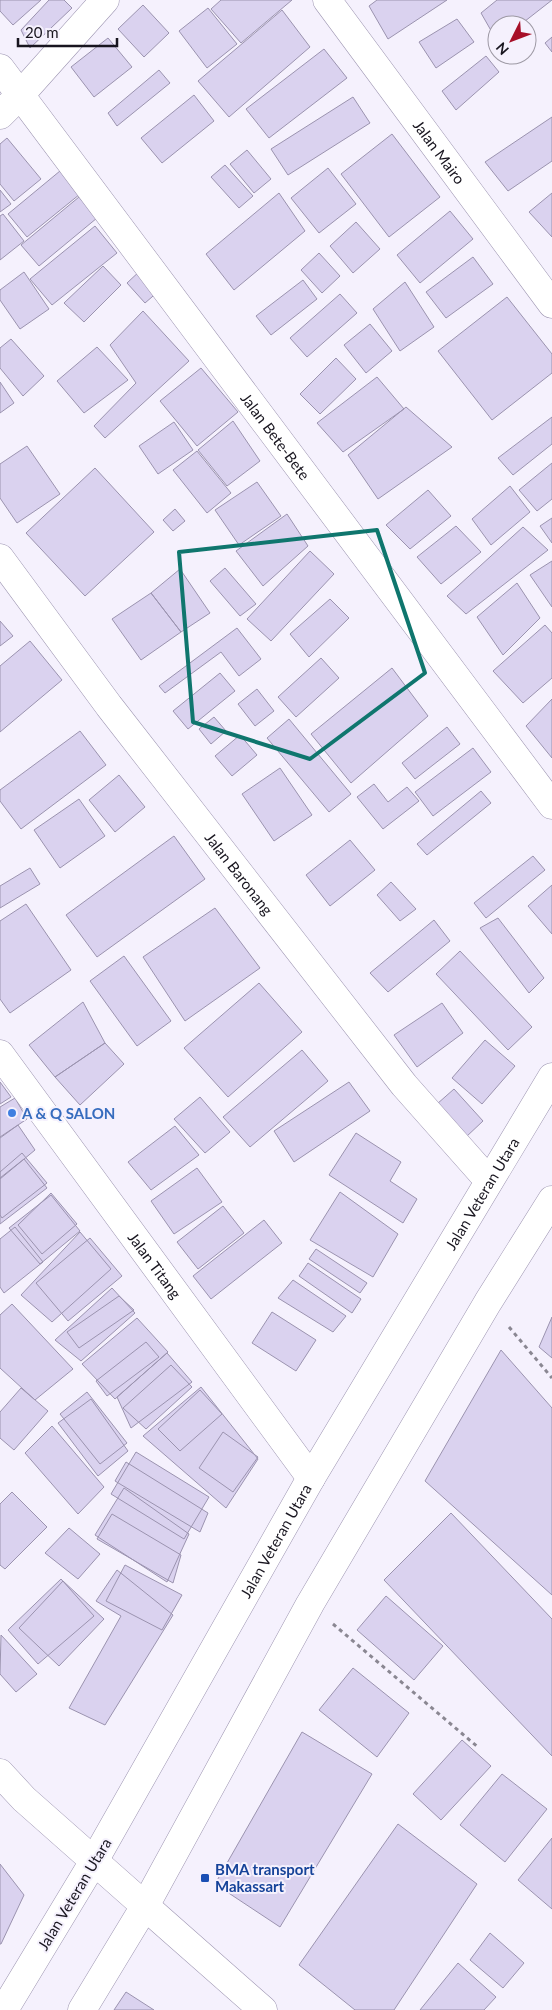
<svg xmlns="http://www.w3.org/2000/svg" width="552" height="2010" font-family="Lato,sans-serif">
<rect width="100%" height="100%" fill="#f5f1fd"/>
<path fill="#dad2ef" stroke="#9b93af" d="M0,0H41L13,25L0,11Z
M49,0H64L72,8L30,48L21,30Z
M221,0H292L241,43L211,9Z
M377,0H447L388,39L369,6Z
M497,0H552L520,25H497V41L481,13Z
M143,5L169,33L144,57L118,29Z
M208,8L237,44L207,68L179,31Z
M282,10L310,47L229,117L198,81Z
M457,19L474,42L436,68L419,42Z
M552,37V52L545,43Z
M108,38L132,67L94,97L71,67Z
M324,49L347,78L269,138L246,109Z
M486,56L499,72L456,110L442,91Z
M159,70L170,83L117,126L108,113Z
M194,95L214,121L162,163L141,138Z
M353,97L370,123L288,175L271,149Z
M552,117V161L508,191L485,162Z
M392,134L440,197L389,237L341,174Z
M7,138L41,179L14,201L0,184V144Z
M247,150L271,179L254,193L230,164Z
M225,165L253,196L239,208L211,177Z
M66,166L85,190L27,237L8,214Z
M328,168L356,204L319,233L291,198Z
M0,190L11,204L0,212Z
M279,193L305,231L234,290L206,254Z
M552,193V237L529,212Z
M79,197L97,218L39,266L21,245Z
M450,211L473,239L420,283L397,255Z
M3,214L24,241L0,260V216Z
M356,222L380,249L353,273L330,246Z
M95,226L117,253L52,305L30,279Z
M319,253L340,276L322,293L301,270Z
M473,257L493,284L446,318L426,292Z
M103,266L121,285L84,322L64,303Z
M142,269L160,290L145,303L127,283Z
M24,272L49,309L20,329L0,300V290Z
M303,280L317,299L271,335L256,316Z
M405,282L434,327L400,351L373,309Z
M340,294L357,313L307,357L290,338Z
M507,297L552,354V373L492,420L438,351Z
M143,311L189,361L105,438L94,426L136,383L110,345Z
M370,324L392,351L366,373L344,345Z
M11,339L44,376L23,396L0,368V348Z
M97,347L128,380L84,413L57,381Z
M336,358L356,379L320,414L300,394Z
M201,368L238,412L197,446L160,401Z
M377,377L404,409L343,452L317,423Z
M0,382L14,403L0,413Z
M406,407L452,447L378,499L348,455Z
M552,417V444L513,475L498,458Z
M233,421L260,461L227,486L198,450Z
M174,422L193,450L158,474L139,446Z
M27,446L60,494L17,523L0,498V464Z
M197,451L231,493L207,513L173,470Z
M552,463V499L537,511L519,490Z
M95,468L154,532L85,596L26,533Z
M257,482L281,516L239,545L215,510Z
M510,486L530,512L491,545L472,519Z
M428,490L451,516L410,549L386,525Z
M175,509L185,521L173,531L163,520Z
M287,514L308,546L263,586L236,551Z
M552,518V543L540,526Z
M456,526L481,552L441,584L417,557Z
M523,527L548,550L466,614L447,596Z
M310,551L334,574L271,641L247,619Z
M552,561V607L530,575Z
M225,568L256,604L240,616L210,581Z
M180,569L210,613L181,632L151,593Z
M517,583L540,618L503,655L477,617Z
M151,593L181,632L141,660L112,619Z
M330,599L349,618L309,657L290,634Z
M0,621L13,636L0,646Z
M545,625L552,633V678L523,703L493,671Z
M237,628L261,659L239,676L221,652L165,693L159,686Z
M30,641L62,680L0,732V666Z
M321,658L339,678L296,717L278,697Z
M392,668L428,716L351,783L311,734Z
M220,673L235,691L188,729L173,711Z
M257,689L274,711L255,726L238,704Z
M552,699V758L526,726Z
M214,717L226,731L211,744L199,729Z
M289,719L351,794L329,812L267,738Z
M447,727L460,744L415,779L402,763Z
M80,731L106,765L21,829L0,801V790Z
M240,735L257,755L232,776L215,756Z
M473,748L491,772L433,816L415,792Z
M280,768L312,815L274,841L242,794Z
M119,775L145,807L115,832L89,800Z
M374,784L388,802L407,787L419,801L383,829L357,797Z
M481,791L491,803L427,855L417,844Z
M79,799L105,836L60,868L34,830Z
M174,836L205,879L97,957L66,915Z
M350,840L375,870L330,906L306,875Z
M533,856L545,870L486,918L474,903Z
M30,868L40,884L0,908V886Z
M391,882L416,909L400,921L377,895Z
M552,885V934L528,906Z
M26,904L71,970L10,1013L0,999V921Z
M215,908L260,968L185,1021L143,957Z
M498,918L544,978L529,993L480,928Z
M434,920L450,941L388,992L370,973Z
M460,951L532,1027L508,1050L436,974Z
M124,956L171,1021L137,1046L90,981Z
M259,983L302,1032L228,1097L184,1048Z
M83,1002L105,1043L55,1077L29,1045Z
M442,1003L463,1033L417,1067L394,1035Z
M485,1040L515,1066L482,1104L452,1078Z
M105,1043L124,1064L80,1105L55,1077Z
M302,1050L328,1081L250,1147L223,1117Z
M0,1082L11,1097L0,1104Z
M349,1082L370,1111L294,1162L274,1131Z
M454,1089L483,1121L466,1137L437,1104Z
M200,1097L230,1132L205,1153L174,1119Z
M15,1098L27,1119L0,1137V1107Z
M18,1125L35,1150L0,1179V1138Z
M175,1126L199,1155L151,1190L128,1162Z
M356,1133L401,1162L390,1181L417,1199L403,1223L329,1175Z
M22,1153L47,1183L2,1218L0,1215V1172Z
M24,1159L47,1188L0,1224V1178Z
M197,1168L222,1202L174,1234L151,1201Z
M340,1192L398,1234L373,1277L310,1240Z
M51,1193L77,1224L42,1254L18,1225Z
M51,1195L80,1231L40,1264L9,1228Z
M223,1206L244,1233L198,1269L177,1242Z
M264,1220L282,1243L211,1299L193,1276Z
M15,1227L43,1262L4,1293L0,1287V1239Z
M80,1232L111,1269L52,1322L21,1295Z
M90,1238L122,1276L68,1321L36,1283Z
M316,1249L367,1283L360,1293L309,1259Z
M308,1263L361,1299L352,1313L299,1276Z
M293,1280L346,1316L333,1332L278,1298Z
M112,1288L135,1313L81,1361L55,1340Z
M119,1296L134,1310L79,1348L67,1332Z
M12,1304L73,1369L35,1400L0,1368V1315Z
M272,1312L316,1340L296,1371L252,1343Z
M552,1317V1358L539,1347Z
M137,1318L168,1352L115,1399L82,1364Z
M146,1342L159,1357L107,1396L96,1381Z
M501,1350L552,1408V1595L425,1481Z
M167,1353L192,1382L131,1428L117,1397Z
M171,1365L192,1387L146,1429L123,1408Z
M201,1387L258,1459L226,1508L143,1436Z
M21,1388L48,1411L14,1450L0,1438V1412Z
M200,1390L222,1414L180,1451L158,1429Z
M87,1392L127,1443L100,1464L60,1414Z
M91,1399L128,1451L98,1476L58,1423Z
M52,1426L104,1487L78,1514L25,1453Z
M223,1432L258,1457L233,1492L199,1468Z
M136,1452L209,1497L184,1539L111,1494Z
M126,1462L208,1513L200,1532L115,1481Z
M124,1488L189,1534L167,1582L95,1535Z
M12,1492L47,1527L5,1569L0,1565V1504Z
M451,1513L552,1619V1756L384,1580Z
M112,1514L181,1555L173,1583L97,1539Z
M69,1528L100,1554L78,1579L45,1553Z
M125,1565L182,1595L162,1630L106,1601Z
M117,1570L173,1615L105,1725L69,1708L121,1616L96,1601Z
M61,1579L94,1616L38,1664L8,1630Z
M63,1581L104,1619L59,1666L19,1628Z
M386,1596L443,1646L414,1680L357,1630Z
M1,1635L37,1674L16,1692L0,1674Z
M353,1668L409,1713L377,1757L319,1710Z
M302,1732L372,1774L280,1927L215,1884Z
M462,1740L491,1766L441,1820L413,1794Z
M502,1774L547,1809L505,1862L460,1825Z
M398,1824L477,1884L394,2010H355L299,1965Z
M552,1838V1909L518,1880Z
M0,1864L24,1895L1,1944H0Z
M490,1933L524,1963L503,1988L470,1960Z
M458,1963L496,1997L484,2010H420Z
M126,1992L154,2010H114Z"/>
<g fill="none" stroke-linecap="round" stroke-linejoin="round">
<g stroke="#9d95b1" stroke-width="29">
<g id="street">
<path id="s1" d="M327,0L552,304"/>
<path id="s2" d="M0,68L552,805"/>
<path d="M0,115L21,94L105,0"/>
<path id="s3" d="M0,558L109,706L404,1085L489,1181"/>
<path id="s4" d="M0,1054L311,1478"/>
</g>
</g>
<g stroke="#9d95b1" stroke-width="29">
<g id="secondary">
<path id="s5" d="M94,1861L311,1478L552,1077"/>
<path d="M263,2010L145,1906L310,1604L488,1302L552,1200"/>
</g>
</g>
<g stroke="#9d95b1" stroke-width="29">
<path id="highway" d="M0,1773L24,1799L145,1906L82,2010
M4,2010L94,1861"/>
</g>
<path stroke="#8a8792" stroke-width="3" stroke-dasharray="4 4" stroke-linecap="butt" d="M509,1327L552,1378
M333,1624L479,1748"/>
<use href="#street" stroke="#fff" stroke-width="28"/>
<use href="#secondary" stroke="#fff" stroke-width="28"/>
<use href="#highway" stroke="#fff" stroke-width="28"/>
</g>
<path fill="none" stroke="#0f766e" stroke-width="4" stroke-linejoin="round" d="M377,530L425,673L310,759L193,722L179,552Z"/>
<circle fill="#3f7fe0" stroke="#f5f1fd" stroke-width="2" cx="12" cy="1113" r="5"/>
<rect fill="#1a4fb4" stroke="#f5f1fd" stroke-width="2" x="200" y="1873" width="10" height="10" rx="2.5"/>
<g text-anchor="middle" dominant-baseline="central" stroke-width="4" stroke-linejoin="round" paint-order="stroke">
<g font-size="15" fill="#18151f" stroke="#f5f1fd">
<text stroke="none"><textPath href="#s1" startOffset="189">Jalan Mairo</textPath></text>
<text stroke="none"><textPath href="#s2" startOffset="460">Jalan Bete-Bete</textPath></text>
<text stroke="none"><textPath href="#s3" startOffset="396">Jalan Baronang</textPath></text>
<text stroke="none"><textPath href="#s5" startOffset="772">Jalan Veteran Utara</textPath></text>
<text stroke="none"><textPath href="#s4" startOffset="262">Jalan Titang</textPath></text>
<text stroke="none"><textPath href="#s5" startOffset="368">Jalan Veteran Utara</textPath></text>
<text transform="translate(74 1894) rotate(-59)">Jalan Veteran Utara</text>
</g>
<g font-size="15" font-weight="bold" fill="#366cbe" stroke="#f5f1fd" text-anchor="start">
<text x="22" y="1113">A &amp; Q SALON</text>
</g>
<g font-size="15" font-weight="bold" fill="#164399" stroke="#f5f1fd" text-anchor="start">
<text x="215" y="1869">BMA transport<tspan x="215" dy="17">Makassart</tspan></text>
</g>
</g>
<g transform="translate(512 40) rotate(228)"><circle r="24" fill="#f5f1fd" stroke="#9d99a4"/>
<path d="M0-4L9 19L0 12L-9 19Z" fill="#a70f28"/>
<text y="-8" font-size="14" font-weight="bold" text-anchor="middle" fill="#18151f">N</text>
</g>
<path d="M18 38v8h99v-8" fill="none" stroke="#18151f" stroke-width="2.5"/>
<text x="25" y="38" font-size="15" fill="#18151f" stroke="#f5f1fd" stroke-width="4" paint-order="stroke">20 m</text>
</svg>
